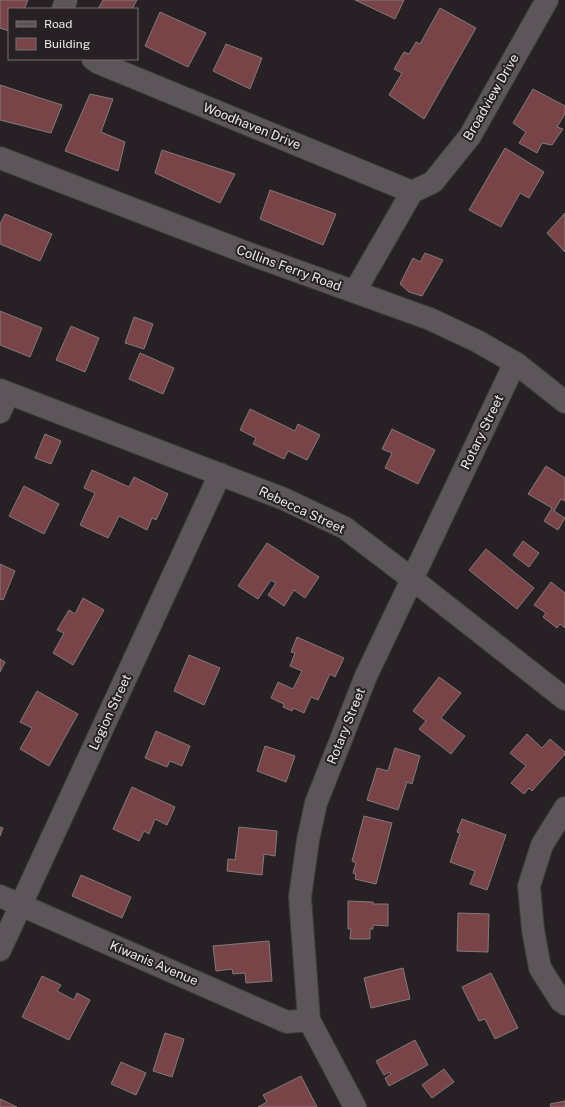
<svg xmlns="http://www.w3.org/2000/svg" width="565" height="1107" font-family="'Public Sans',sans-serif">
<rect width="100%" height="100%" fill="#272024"/>
<path fill="#784448" stroke="#837a7a" d="M0,0H28L24,9H9V31L0,28Z
M103,0H137L132,9H98Z
M355,0H404L395,19Z
M440,8L476,28L424,119L389,95L402,73L394,69L404,52L409,54L416,42L420,44Z
M160,12L206,33L188,67L145,46Z
M226,44L262,58L250,89L213,71Z
M0,85L62,105L51,133L0,120Z
M533,89L565,106V114L557,127L563,129L552,145L542,143L537,153L519,143L526,132L513,123Z
M90,94L113,99L101,132L125,142L118,171L65,151Z
M505,148L544,172L529,198L520,193L501,227L469,210Z
M162,150L235,174L220,203L155,173Z
M270,190L336,214L323,245L260,219Z
M565,213V252L547,233Z
M5,214L52,234L40,261L0,244V224Z
M425,253L443,260L422,296L409,292L400,284L413,258L420,262Z
M0,311L42,328L30,357L0,345Z
M134,317L153,324L144,349L125,343Z
M71,326L99,338L85,372L56,360Z
M140,353L174,368L163,394L129,379Z
M250,409L295,431L298,424L320,435L307,460L288,451L284,459L253,444L256,438L240,430Z
M392,429L435,450L418,484L385,468L392,453L382,449Z
M45,434L61,441L51,464L35,458Z
M546,466L565,478V501L561,499L554,511L565,518L558,530L544,521L552,508L528,494Z
M92,470L129,487L134,477L168,494L156,520L152,518L147,530L119,516L108,538L80,525L95,493L84,488Z
M24,486L59,504L44,534L9,516Z
M523,541L539,553L529,567L513,555Z
M267,543L319,577L305,598L294,590L284,606L268,595L276,583L271,580L258,599L238,586Z
M486,549L534,588L517,609L469,570Z
M0,564L15,571L3,600L0,599Z
M551,582L565,593V628L560,624L557,628L543,617L546,613L534,605Z
M83,598L104,610L73,665L53,653L64,633L57,630L69,610L75,614Z
M297,637L344,658L335,677L330,674L318,700L311,697L304,713L293,708L292,711L283,707L284,704L271,698L278,682L293,689L302,671L290,666L295,653L291,652Z
M189,655L220,668L204,705L174,691Z
M0,659L5,662L0,672Z
M439,677L461,693L441,718L465,736L451,754L419,729L426,721L413,711Z
M37,691L78,714L49,766L20,749L32,728L20,722Z
M156,731L190,746L182,766L170,761L167,767L145,758Z
M527,734L542,748L550,739L565,752V754L532,791L529,788L524,794L511,783L526,766L510,753Z
M265,746L295,756L286,782L257,771Z
M395,748L420,756L412,784L407,782L398,810L367,800L377,768L388,771Z
M132,787L175,807L167,825L155,819L149,834L144,831L139,841L113,829Z
M364,816L392,823L376,884L355,879L356,874L353,873L356,863L352,861Z
M462,819L506,835L487,890L470,884L475,871L450,862L460,833L457,832Z
M0,827L3,828L0,836Z
M239,827L277,831L275,856L264,854L262,875L227,871L228,859L235,860Z
M81,875L131,897L122,918L72,896Z
M348,901L373,902V904H388V926L373,925V929H370V939H350L351,929H348Z
M458,913L489,914L488,952L457,951Z
M269,941L272,981L246,983L245,973L233,974L232,969L216,971L213,946Z
M403,968L410,999L371,1008L364,978Z
M491,973L518,1028L495,1039L485,1019L479,1021L462,987Z
M42,976L61,985L57,991L74,1000L77,993L90,1000L69,1040L22,1017Z
M165,1033L184,1039L172,1077L153,1071Z
M415,1040L428,1065L389,1086L385,1078L391,1074L390,1072L384,1075L376,1061Z
M121,1062L146,1073L136,1095L111,1084Z
M444,1069L454,1082L432,1098L422,1085Z
M301,1076L317,1107H258L267,1102L263,1095Z
M0,1099L17,1107H0Z
M565,1101V1107H551L550,1104Z"/>
<g fill="none" stroke-linecap="round" stroke-linejoin="round">
<g stroke="#403b3d" stroke-width="24">
<path id="minor" d="M63,9L66,0
M93,59L99,63L412,192
M0,158L250,254L430,319L477,341L517,364L565,402
M355,291L412,192L433,182L470,136L547,0
M0,390L284,499L345,528L412,579L565,699
M0,412L8,393
M565,808L542,845L529,886L533,930L540,968L561,1001L565,1004
M0,896L287,1022L309,1020
M0,950L220,474
M355,1107L309,1020L300,897L308,840L316,803L366,676L515,363"/>
</g>
<use href="#minor" stroke="#5c5559" stroke-width="22"/>
</g>
<g text-anchor="middle" dominant-baseline="central" stroke-width="4" stroke-linejoin="round" paint-order="stroke">
<g font-size="13" fill="#ece7e9" stroke="#272024">
<text transform="translate(491 97) rotate(-60)">Broadview Drive</text>
<text transform="translate(252 126) rotate(22)">Woodhaven Drive</text>
<text transform="translate(289 268) rotate(20)">Collins Ferry Road</text>
<text transform="translate(482 432) rotate(-64)">Rotary Street</text>
<text transform="translate(302 510) rotate(25)">Rebecca Street</text>
<text transform="translate(110 712) rotate(-65)">Legion Street</text>
<text transform="translate(346 726) rotate(-68)">Rotary Street</text>
<text transform="translate(154 963) rotate(23)">Kiwanis Avenue</text>
</g>
</g>
<rect x="8" y="8" width="130" height="52" fill="#272024" stroke="#767073"/>
<rect x="16" y="21" width="20" height="6" fill="#5c5559" stroke="#767073"/>
<text x="44" y="28" font-size="12" fill="#ece7e9">Road</text>
<rect x="16" y="38" width="20" height="12" fill="#784448" stroke="#767073"/>
<text x="44" y="48" font-size="12" fill="#ece7e9">Building</text>
</svg>
